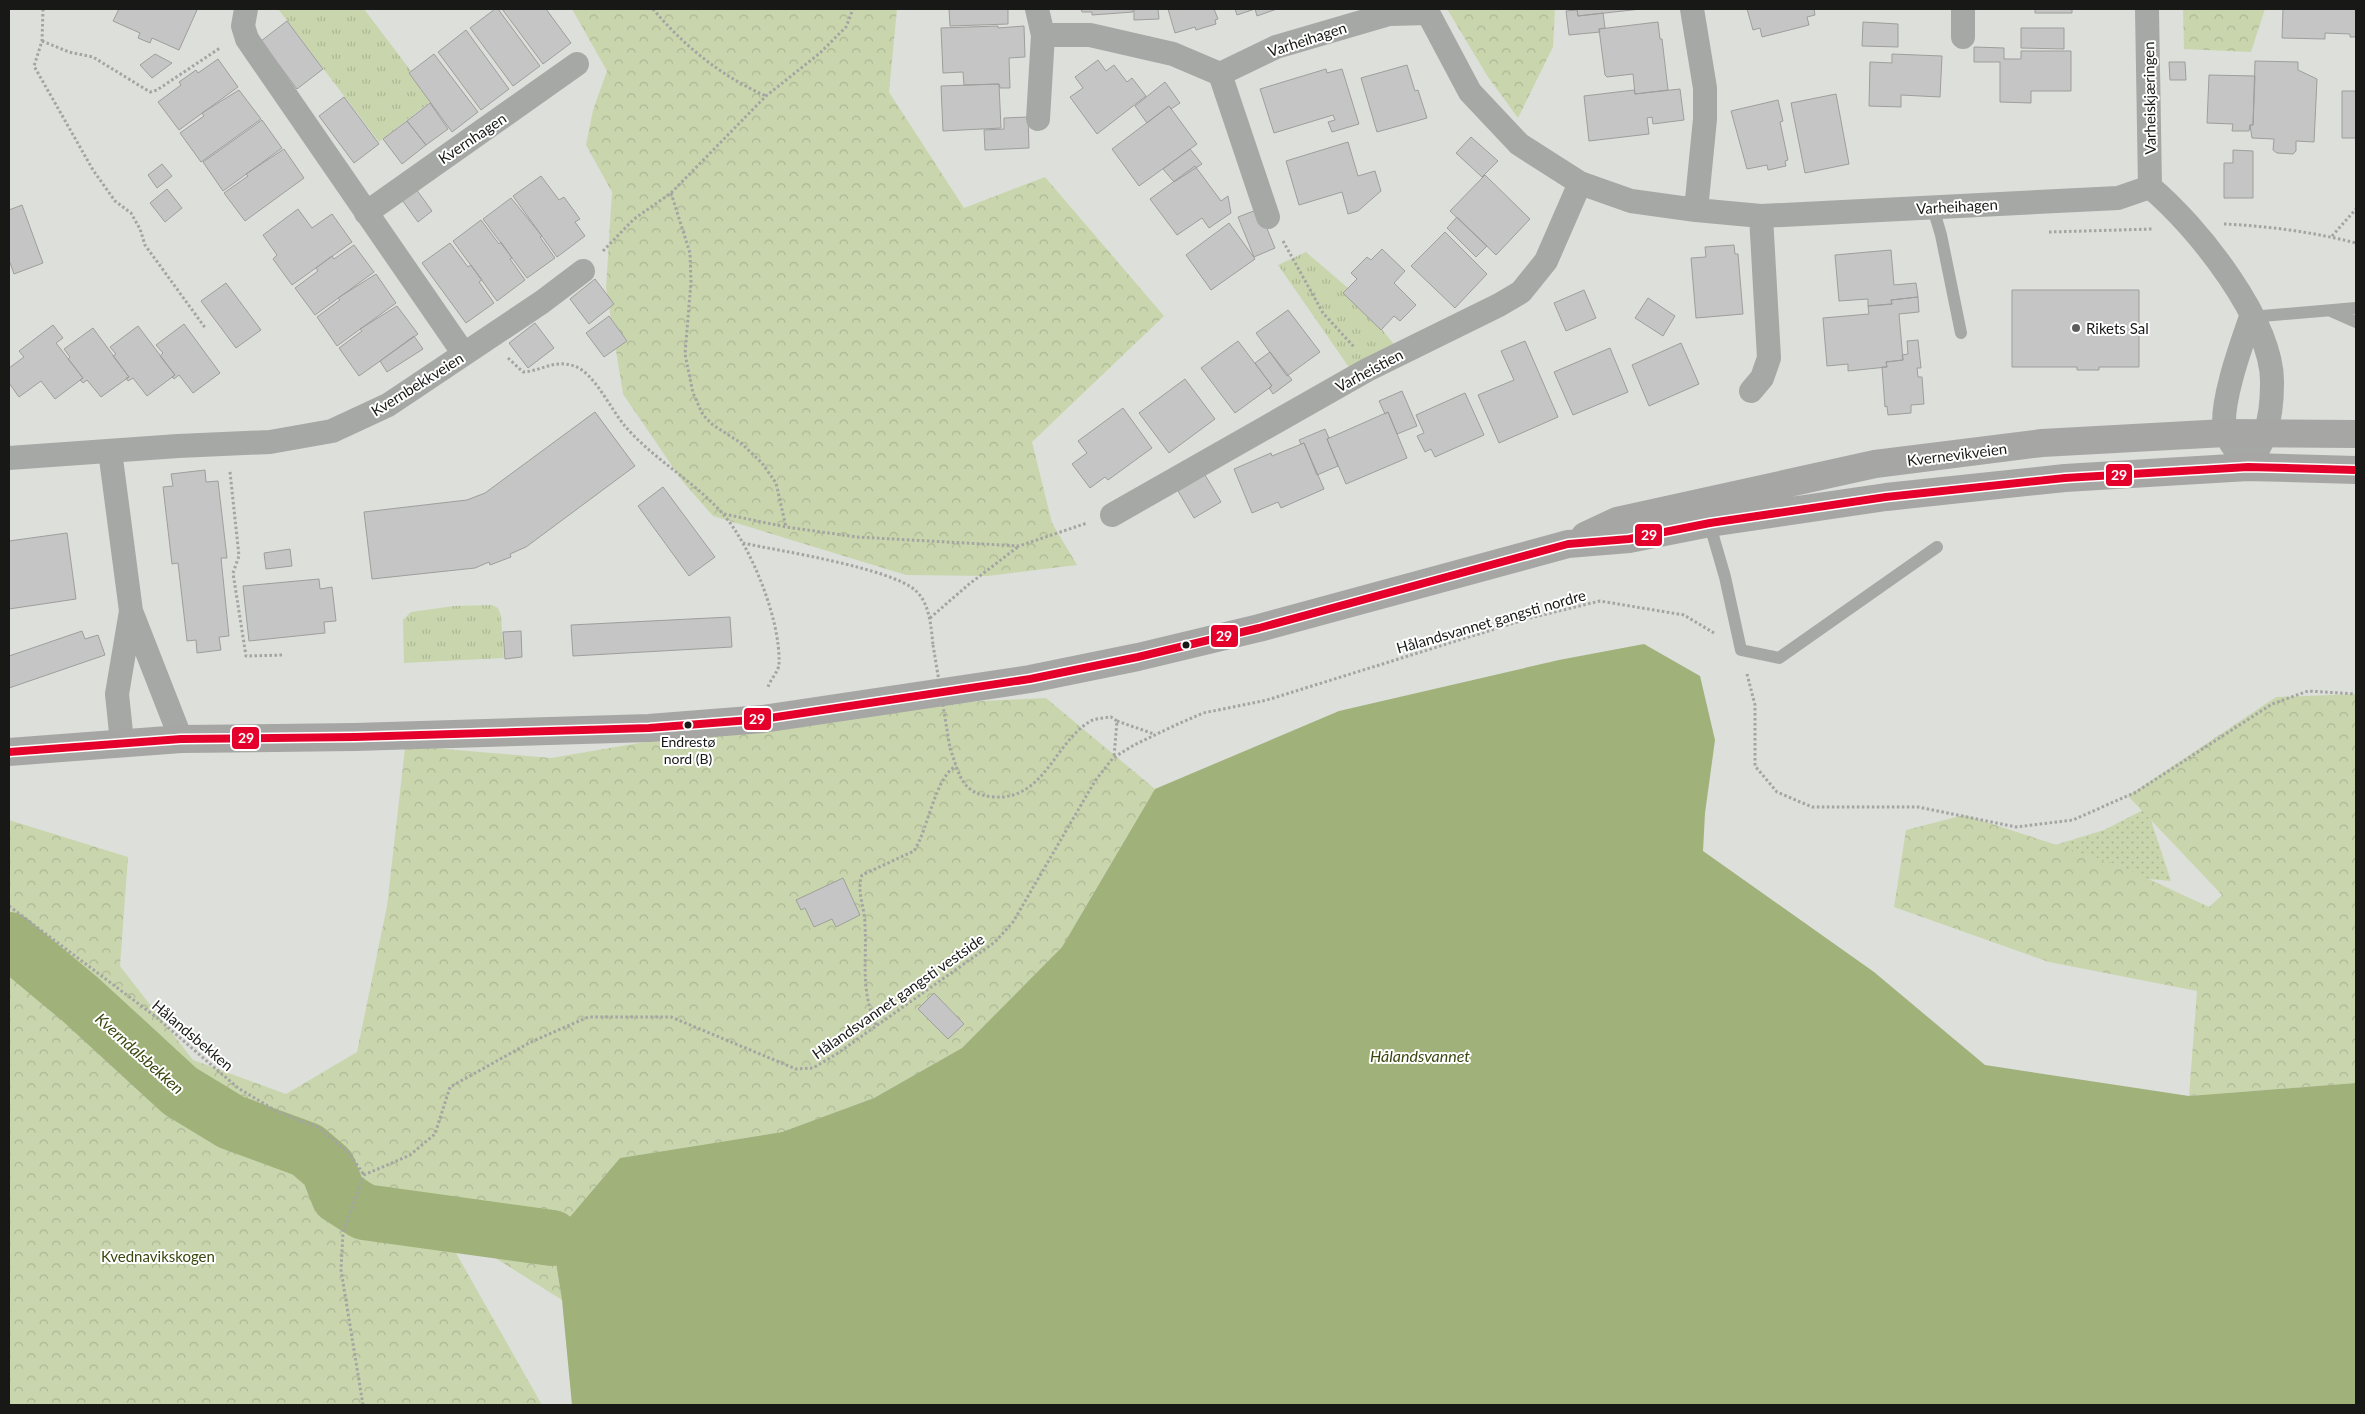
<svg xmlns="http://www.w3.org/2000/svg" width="2365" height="1414" font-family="Lato,sans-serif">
<defs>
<pattern id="grass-dots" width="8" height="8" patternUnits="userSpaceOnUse" patternTransform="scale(1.25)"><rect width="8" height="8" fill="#c9d6ad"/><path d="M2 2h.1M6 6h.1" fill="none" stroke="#acb794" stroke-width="1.8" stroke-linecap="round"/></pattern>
<pattern id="forest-crowns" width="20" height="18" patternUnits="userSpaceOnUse" patternTransform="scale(1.25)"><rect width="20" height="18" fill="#c9d6ad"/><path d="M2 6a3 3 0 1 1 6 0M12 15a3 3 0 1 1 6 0" fill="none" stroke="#acb794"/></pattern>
<pattern id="park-tufts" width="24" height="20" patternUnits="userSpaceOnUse" patternTransform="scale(1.25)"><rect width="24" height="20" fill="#c9d6ad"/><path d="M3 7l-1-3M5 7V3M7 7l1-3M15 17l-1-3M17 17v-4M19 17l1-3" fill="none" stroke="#acb794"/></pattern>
</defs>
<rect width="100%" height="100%" fill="#dddfdb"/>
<path fill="url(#grass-dots)" d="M2147,808L2171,881L2070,872L2052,846L2104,830Z"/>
<path fill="url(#forest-crowns)" d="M572,9H897L889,92L964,208L1045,177L1164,316L1032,442L1052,523L1077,565L988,576L906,575L713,516L683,482L623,394L606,288L612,192L586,145L593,110L607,71Z
M1447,9H1555L1553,47L1518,118L1488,77Z
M2183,9H2265L2251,52L2184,49Z
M2356,694V1083L2189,1096L2197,991L2049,962L1894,907L1906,830L1964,815L2116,864L2209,907L2222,895L2128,796L2276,697Z
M1046,698L1155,789L1062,947L962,1048L874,1098L782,1132L620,1158L552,1238L562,1300L425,1214L401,1210L385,1198L358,1195L345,1181L334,1152L241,1114L186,1078L9,930V820L128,857L120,966L193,1060L286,1094L357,1052L387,906L405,748L421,747L551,758L651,741L943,703Z
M9,950L146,1066L377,1224L443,1230L542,1405H9Z"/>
<path fill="url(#park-tufts)" d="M278,9H364L411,71L409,73L430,102L379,142Z
M1306,252L1348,288L1402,354L1355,376L1278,265Z
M492,605L498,608L501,616L504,658L404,663L403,620L411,612L454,606Z"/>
<path fill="#a0b17a" d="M1644,644L1700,676L1715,740L1705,813L1703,851L1874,972L1985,1065L2189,1096L2356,1083V1405H572L562,1300L552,1238L620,1158L782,1132L874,1098L962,1048L1062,947L1155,789L1339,711L1559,660Z"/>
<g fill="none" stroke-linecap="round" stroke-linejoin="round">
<path stroke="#a0b17a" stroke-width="56" d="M9,940L81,1000L180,1091L231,1122L307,1150L328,1168L339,1196L364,1212L552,1238"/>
</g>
<path fill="#c4c5c4" stroke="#9e9f9d" d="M119,9H194L197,10L179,50L152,38L150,43L138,38L140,33L113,21Z
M495,9H498L540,66L513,86L470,28Z
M502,9H546L571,43L543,64Z
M949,9H1008V24L950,26Z
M1081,9H1133V12L1092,15V12H1082Z
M1134,9H1158L1159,19L1134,20Z
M1168,9H1214L1218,19L1215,20L1216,24L1196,30L1195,27L1175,33Z
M1235,9H1277L1257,16L1255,9L1237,15Z
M1577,9H1641L1578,16Z
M1747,9H1814L1815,15L1807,17L1809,25L1762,37L1760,28L1753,30Z
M2035,9H2072V13H2035Z
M2283,9H2356V37H2350V34L2325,33V39L2282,38Z
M1577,10L1578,16L1603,13L1605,28L1599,29L1600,32L1569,35L1566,11Z
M287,21L323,69L297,89L261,41Z
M1658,22L1660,39H1662L1668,90L1635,94L1633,74L1607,77L1605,75L1599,29Z
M1863,22L1898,24V47L1862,46Z
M998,26V28L1024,26L1025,57L1009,58L1010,88H1000L999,84L964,85L963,72L943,73L941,28Z
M2021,28H2064V49L2021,48Z
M466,30L509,89L481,110L438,52Z
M1974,47L2004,48V59H2021V51H2071V91H2031V103L2000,102V62H1974Z
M155,54L172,63L152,78L140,65Z
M434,54L478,112L452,132L409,73Z
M1892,54L1942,56L1940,97L1901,95V107L1869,106L1870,62L1892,63Z
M218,59L238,87L179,130L158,102L181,85L179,82L196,70L198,73Z
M1098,60L1106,71L1114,65L1127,82L1132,78L1146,96L1097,134L1070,97L1083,88L1075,77Z
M2255,61L2298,62V70L2317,79L2314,142L2296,141V151L2293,154L2277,153L2273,150L2274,139L2252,138L2250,125H2253Z
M2169,62H2185L2186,80H2170Z
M1407,65L1415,91L1418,90L1427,118L1377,132L1361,78Z
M1326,69L1327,73L1342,69L1359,124L1332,132L1328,122L1335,120L1333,115L1274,133L1260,89Z
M2209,75L2255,76L2253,125H2250L2249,131H2232L2233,124L2207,123Z
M1165,82L1180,103L1171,109L1169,106L1147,123L1135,106Z
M999,84L1001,128L943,131L941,86Z
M1680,89L1684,120L1653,124L1652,117L1647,118L1649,134L1589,141L1584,96L1634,90L1635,94Z
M239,90L261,119L201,162L180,133L204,116L202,113Z
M2342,91H2356V138H2342Z
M1836,94L1849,164L1805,173L1791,103Z
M344,97L379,144L354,163L319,116Z
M1778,100L1783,121L1780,122L1788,160L1785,161L1786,166L1768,170L1767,165L1747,169L1731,111Z
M430,103L448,129L426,145L407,121Z
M1169,106L1197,144L1139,186L1112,149Z
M1028,117L1029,148L985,150L984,130L1004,129V118Z
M262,120L282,148L223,191L203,162Z
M407,121L426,145L402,164L383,139Z
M1471,137L1498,161L1482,177L1456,153Z
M1348,142L1358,176L1375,171L1381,191L1358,211L1348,214L1342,192L1299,205L1286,161Z
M284,149L304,178L245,221L224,193L248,176L246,174Z
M1190,149L1202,164L1174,182L1163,169Z
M2233,150L2253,151V198H2224V163H2233Z
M162,164L172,176L157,188L148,175Z
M1195,166L1221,201L1228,196L1231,213L1209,228L1202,218L1177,235L1150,199Z
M1485,175L1530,219L1496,255L1450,211Z
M541,176L559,200L564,197L580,219L575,222L585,236L557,257L513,196Z
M167,189L182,208L165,222L150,203Z
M416,189L432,211L418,222L402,200Z
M511,198L542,236L540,237L555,258L527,278L483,219Z
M22,205L43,263L14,274L9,260V210Z
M298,209L312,228L332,214L352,242L292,285L273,259L277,255L263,235Z
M1259,209L1275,248L1254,257L1238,217Z
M1457,217L1487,246L1476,257L1447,228Z
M481,220L499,244L501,242L512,258L510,259L525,280L497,301L453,241Z
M1229,223L1255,259L1211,290L1186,255Z
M1445,232L1487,274L1455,308L1411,266Z
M450,243L468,267L471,265L482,280L479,282L494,303L466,323L422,263Z
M354,245L374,272L315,315L295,288L318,271L316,268L332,256L334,259Z
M1734,245L1735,254H1738L1743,314L1696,318L1691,258L1706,257L1705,247Z
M1382,249L1405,271L1394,283L1416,305L1400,321L1394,316L1381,330L1343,293L1357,279L1351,273L1367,257L1371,260Z
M1891,250L1894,285L1916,283L1918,297L1891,300L1892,304L1868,306V299L1839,301L1835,255Z
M376,274L396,303L337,346L317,317L340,300L338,298Z
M595,279L614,304L589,324L570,299Z
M226,283L261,330L236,348L201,301Z
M1584,290L1596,318L1566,331L1554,303Z
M2012,290H2139V367H2099V370H2077V367H2012Z
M1918,297L1919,312L1899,314L1903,360L1886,362L1887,367L1848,371V364L1827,366L1823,318L1869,314L1868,306L1892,304L1891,300Z
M1648,298L1675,316L1663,336L1635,318Z
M397,306L418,334L359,376L339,348L362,331L360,329Z
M1288,310L1320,352L1287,376L1256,333Z
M609,316L627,341L604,357L586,333Z
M535,323L554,348L528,368L509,343Z
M184,324L220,373L193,393L179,375L174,379L172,377L175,375L160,356L163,353L156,345Z
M53,325L63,338L56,343L83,378L55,399L41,381L19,397L9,383V368L24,357L19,351Z
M138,326L175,375L147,396L133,378L128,381L126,378L129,377L113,356L116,354L110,347Z
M93,328L129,377L101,397L87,380L83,383L80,380L83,378L68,359L70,357L64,349Z
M414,336L423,349L387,372L380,361Z
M1918,340L1921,368H1917L1918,377H1922L1924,404L1911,405V413L1888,415L1887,406L1885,407L1882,367H1887L1886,362L1903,360L1902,355L1908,354L1907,341Z
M1238,341L1272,386L1235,413L1201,368Z
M1525,341L1558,417L1499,443L1478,395L1514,380L1501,351Z
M1681,343L1699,384L1649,406L1632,365Z
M1610,348L1628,392L1573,415L1554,372Z
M1270,352L1292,380L1273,394L1269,388L1272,386L1255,363Z
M1185,379L1215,419L1169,453L1139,413Z
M1402,391L1417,426L1397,434L1388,412L1385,414L1379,401Z
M1465,393L1484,435L1435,457L1431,449L1425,452L1417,436L1424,433L1416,415Z
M1123,408L1152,448L1108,480L1105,477L1090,488L1072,464L1087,453L1078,441Z
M595,412L635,466L526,547L510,554L511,557L490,565L489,562L475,568L372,579L364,512L467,500L485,493Z
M1388,412L1407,458L1346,484L1327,439Z
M1325,429L1329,438L1327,439L1338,466L1317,475L1304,443L1301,444L1299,440Z
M1304,443L1324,489L1281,508L1278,502L1252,513L1234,469L1271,453L1272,456Z
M205,470L206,482L218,481L227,558H221L229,636L219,637L221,650L197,653L196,640L187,641L178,563L172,564L163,487L173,486L171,474Z
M1205,475L1221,502L1194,518L1178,491Z
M663,487L715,557L689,576L638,506Z
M67,533L76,599L9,609V541Z
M290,549L292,566L266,569L264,553Z
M319,579L320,589L332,587L336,621L324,622L325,633L249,641L243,586Z
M730,617L732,647L573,656L571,625Z
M82,631L85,639L98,635L105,655L9,688V656Z
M521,631L522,657L505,659L503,632Z
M843,878L860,915L836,927L832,919L814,927L805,908L801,910L796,900Z
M934,993L964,1024L948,1039L918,1009Z"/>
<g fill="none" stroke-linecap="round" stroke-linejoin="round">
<path stroke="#a4a4a3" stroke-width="3" stroke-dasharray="2.5 2.5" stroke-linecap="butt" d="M43,9L42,41L34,66L93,170L115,201L131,213L140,229L145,245L206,329
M653,9C683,45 722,77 766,96
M42,41L69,52L93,57L150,92L157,90L220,48
M671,193L690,253L691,282L685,354L693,393L703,415L713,425L741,443L762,463L776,483L786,527
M2224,224C2268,226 2313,232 2356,243
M2049,232L2153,229
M2332,236L2356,209
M1283,241L1323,313L1354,347
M603,251L634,219L671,193L766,96L820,53L846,27L853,9
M508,358L523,372C542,371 554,359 574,366C594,372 611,410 625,426C653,459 694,481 723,514C751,546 781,621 779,664C779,671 770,680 768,687
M230,472L239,556L233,573L246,656L284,655
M724,514L786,527L857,537L1019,546L1087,523
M743,543C779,551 892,568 916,591C930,604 931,627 933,645
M930,618L968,585L1019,546
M1747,674L1755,705V766L1777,792L1812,807H1918L2016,827L2073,820L2136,792L2272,704L2308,691L2356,694
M1117,721L1154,734
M950,748C960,776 961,794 994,797C1044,800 1054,744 1089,722C1095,718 1104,718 1111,717L1117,721L1114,757
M9,906L156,1017L238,1088L278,1112L319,1128L349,1153L364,1175
M876,1025C860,988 867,963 865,925C865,908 856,891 862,875L914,851C928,830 935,777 956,766
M363,1405L341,1270L343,1232L364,1175L410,1155L435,1134L450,1087L529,1043L588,1017H671L796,1069L813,1068L835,1055L995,942L1013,922L1095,781L1113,758L1134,745L1180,723L1203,713L1267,700L1530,618L1600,601L1684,615L1714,633"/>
<path stroke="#a6a8a5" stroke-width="12" d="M1933,208L1941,235L1961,333
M2331,311L2356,322
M2251,317L2356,308
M1709,522L1725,577L1741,650L1779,658L1937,547"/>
<path stroke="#a6a8a5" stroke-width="24" d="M246,9L243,26L247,39L464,354
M1037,9L1043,35L1038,119
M1692,9L1705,88V119L1696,210
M1963,9V37
M2147,9L2150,187
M1043,35H1090L1173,54L1220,74L1268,217
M1220,74L1276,47L1389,14L1428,13L1470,92L1519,144L1580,183L1631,201L1696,210L1761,216L2118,198L2150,187
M2150,187C2196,225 2274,322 2272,384C2272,399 2270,419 2265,433C2262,445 2254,456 2248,467
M366,213L577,64
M1751,391L1762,378L1769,358L1761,216
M110,451L131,611L181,739
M9,458L178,446L270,442L332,431L388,405L542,302L583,271
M2248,467C2243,459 2227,441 2225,432C2219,405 2242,343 2251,317
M1112,515L1367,370L1499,305L1521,292L1546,261L1580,183
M122,742L117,694L131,611"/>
<path stroke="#a6a7a4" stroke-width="28" d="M1585,536L1617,521L1875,464L2042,443L2225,433L2356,434
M9,752L181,739L355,737L649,728L763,719L1030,679L1138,657L1259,628L1568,544L1629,539L1710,523L1886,497L2065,478L2248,467L2356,470"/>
<path stroke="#a4a4a3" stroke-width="3" stroke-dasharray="2.5 2.5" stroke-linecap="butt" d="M933,645L950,748"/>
<g stroke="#fff" stroke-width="11">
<path id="bus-1" d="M9,752L181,739L355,737L649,728L763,719L1030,679L1138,657L1259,628L1568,544L1629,539L1710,523L1886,497L2065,478L2248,467L2356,470"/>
</g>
<use href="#bus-1" stroke="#e4002b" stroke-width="8"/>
</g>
<circle fill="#5d5e5c" stroke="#fff" stroke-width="2" cx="2076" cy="328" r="5"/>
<g fill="#181917" stroke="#fff" stroke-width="2">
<circle cx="1186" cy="645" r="4.5"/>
<circle cx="688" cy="725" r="4.5"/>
</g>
<g text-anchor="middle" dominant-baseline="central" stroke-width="4" stroke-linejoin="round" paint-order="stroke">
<g font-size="14" fill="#181917" stroke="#fff">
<text x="688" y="741">Endrestø<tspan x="688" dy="17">nord (B)</tspan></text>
</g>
<g font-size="15" fill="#181917" stroke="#fff">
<text transform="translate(1307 39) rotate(-18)">Varheihagen</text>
<text transform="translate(2149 98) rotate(-91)">Varheiskjæringen</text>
<text transform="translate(472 138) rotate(-34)">Kvernhagen</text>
<text transform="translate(1957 206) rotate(-3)">Varheihagen</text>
<text transform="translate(1369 370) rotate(-28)">Varheistien</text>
<text transform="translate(417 384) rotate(-32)">Kvernbekkveien</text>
<text transform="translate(1957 454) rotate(-7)">Kvernevikveien</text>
<text transform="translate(1491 621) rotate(-16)">Hålandsvannet gangsti nordre</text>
<text transform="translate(898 996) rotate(-35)">Hålandsvannet gangsti vestside</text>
<text transform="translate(193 1035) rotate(40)">Hålandsbekken</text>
</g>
<g font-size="15" fill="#181917" stroke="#fff" text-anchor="start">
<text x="2086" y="328">Rikets Sal</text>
</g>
<g font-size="15" fill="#39470e" stroke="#fff">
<text x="158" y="1256">Kvednavikskogen</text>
</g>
<g font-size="16" font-style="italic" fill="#39470e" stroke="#fff">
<text transform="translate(140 1053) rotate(42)">Kverndalsbekken</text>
<text x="1420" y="1055">Hålandsvannet</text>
</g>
</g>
<g stroke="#fff" stroke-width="2">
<rect x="2105" y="463" width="28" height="24" rx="5" fill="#e4002b"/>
<rect x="1634" y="523" width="29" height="24" rx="5" fill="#e4002b"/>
<rect x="1210" y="624" width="29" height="24" rx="5" fill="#e4002b"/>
<rect x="743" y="707" width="29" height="24" rx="5" fill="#e4002b"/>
<rect x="231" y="726" width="29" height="24" rx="5" fill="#e4002b"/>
</g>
<g font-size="14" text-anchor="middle" font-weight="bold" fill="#fff">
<text x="2119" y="480">29</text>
<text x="1649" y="540">29</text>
<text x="1224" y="641">29</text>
<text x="757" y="724">29</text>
<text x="246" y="743">29</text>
</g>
<rect width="2365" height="1414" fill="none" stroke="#181917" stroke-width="20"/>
</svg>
